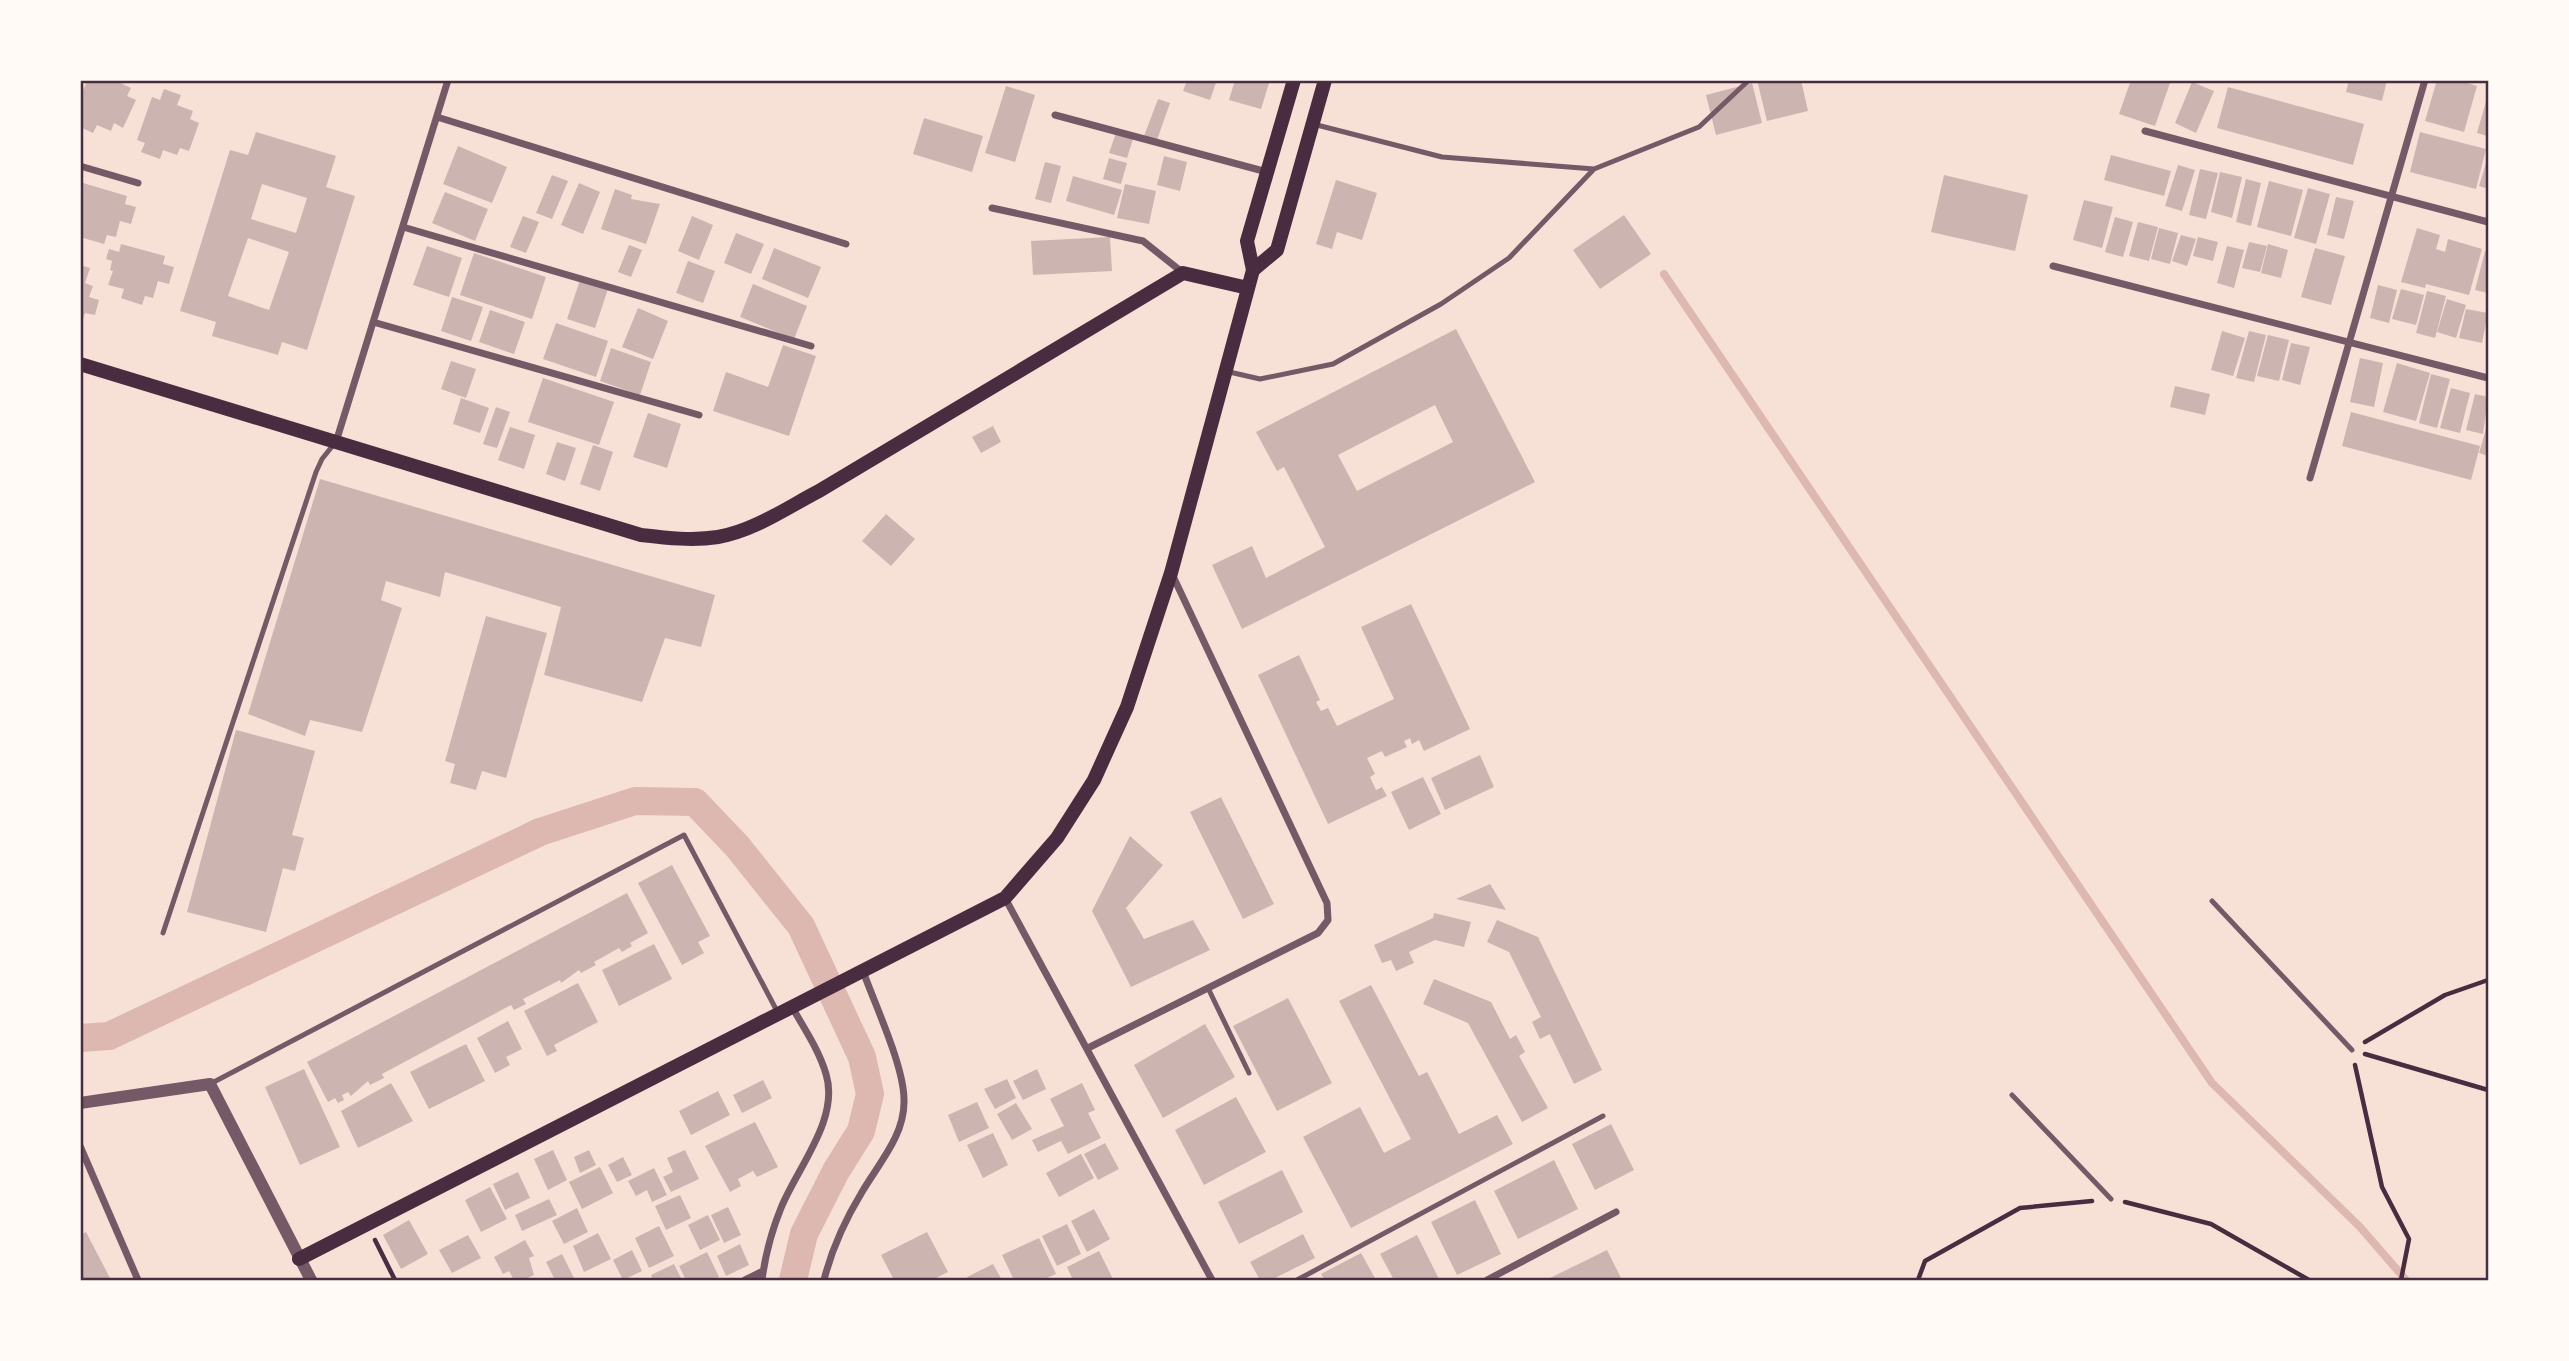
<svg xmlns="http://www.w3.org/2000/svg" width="2569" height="1361" font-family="'Libre Baskerville',serif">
<rect width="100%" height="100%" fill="#f7e1d7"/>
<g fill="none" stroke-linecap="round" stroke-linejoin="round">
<path stroke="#dcb8b0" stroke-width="8" d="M1664,274L2212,1083L2360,1227L2406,1280"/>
<path stroke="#dcb8b0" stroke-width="28" d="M80,1038L109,1036L540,832L635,801L695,802L737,846L801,926L862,1057L870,1094L861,1131L836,1171L804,1234L793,1280"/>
</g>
<path fill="#ccb4b1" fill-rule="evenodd" d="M88,80H114L131,88L127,96L136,100L123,128L114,123L111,131L97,125L93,133L80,127V96Z
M1187,80H1217L1210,100L1183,91Z
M1235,80H1270L1261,109L1229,100Z
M1757,80H1801L1808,111L1767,121Z
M2131,80H2171L2155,126L2119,114Z
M2349,80H2387L2382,101L2346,92Z
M2437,80H2459L2477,86L2464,132L2425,121Z
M2192,82L2214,91L2196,133L2175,123Z
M1752,83L1762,123L1716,135L1706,95Z
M1006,86L1035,95L1015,162L985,153Z
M2228,87L2364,124L2353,165L2217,128Z
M164,89L181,95L177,105L193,111L190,119L199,123L189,151L180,148L177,155L163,150L160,159L141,152L145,143L137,140L152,97L160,100Z
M2488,94V136L2477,133Z
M1158,99L1170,103L1157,140L1144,136Z
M924,118L983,136L972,172L913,154Z
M256,132L336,156L326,187L355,196L307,350L282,342L278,355L212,336L216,322L180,311L230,150L248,155ZM262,184L307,198L296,233L251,219ZM248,238L289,252L269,310L228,296Z
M2420,132L2486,149L2476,189L2410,172Z
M1116,133L1133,139L1127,158L1109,153Z
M458,146L507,167L492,203L443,184Z
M2111,155L2171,171L2164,196L2104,180Z
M1164,156L1187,162L1180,191L1157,185Z
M2488,156V189L2479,186Z
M1109,158L1127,163L1121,184L1103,179Z
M1045,162L1061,166L1051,203L1035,199Z
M2178,165L2195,170L2182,211L2165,206Z
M2200,169L2218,173L2206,219L2189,215Z
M2220,172L2242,177L2232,218L2211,212Z
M552,175L568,181L552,219L536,213Z
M1944,175L2028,195L2015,251L1931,232Z
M1073,176L1122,190L1114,215L1066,201Z
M2246,179L2261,183L2251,226L2236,222Z
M1336,180L1377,193L1362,240L1337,232L1332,249L1316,244Z
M2269,181L2303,190L2291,236L2257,227Z
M83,183L127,196L125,204L136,207L131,224L120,221L116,237L107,235L104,244L80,237V191Z
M579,183L600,192L583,234L561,225Z
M1125,184L1156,191L1149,224L1117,218Z
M2308,188L2330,194L2316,244L2294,238Z
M615,189L632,195L631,199L660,204L646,244L601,229Z
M445,192L488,209L475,241L432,223Z
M2336,197L2354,201L2344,239L2327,235Z
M2084,200L2113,207L2102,248L2073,240Z
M1624,215L1651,254L1600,289L1573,250Z
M523,216L539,222L526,253L510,247Z
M692,216L713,225L699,260L678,251Z
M2115,217L2133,222L2123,257L2105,252Z
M2138,222L2158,227L2149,261L2129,256Z
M2159,228L2178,233L2170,264L2151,259Z
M2417,228L2440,235L2436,249L2445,252L2448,239L2482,249L2469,295L2426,284L2425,288L2401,282Z
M736,233L764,244L751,274L724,263Z
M2181,235L2196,239L2187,266L2172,261Z
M1110,237L1112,271L1033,275L1031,241Z
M2198,237L2218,242L2213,261L2193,256Z
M2249,242L2267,246L2260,272L2242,268Z
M121,244L165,256L163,264L174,267L169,284L158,281L153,298L145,296L142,305L121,298L124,289L108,285L113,271L110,270L112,261L106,259L109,249L119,252Z
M2268,244L2288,250L2281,278L2261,273Z
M629,245L642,250L631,277L618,272Z
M427,246L462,258L449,297L413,285Z
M2227,246L2244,250L2234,288L2217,283Z
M774,248L821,267L808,298L762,279Z
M2315,248L2345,256L2331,305L2301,297Z
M2485,251L2488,252V293L2475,290Z
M474,253L546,277L532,319L460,295Z
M688,261L715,271L703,303L676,293Z
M80,265L90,268L85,283L93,286L89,297L99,300L95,315L85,313L81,325Z
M580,280L608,289L595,328L567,319Z
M753,284L807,306L794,339L740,317Z
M2378,285L2397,290L2389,323L2370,318Z
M2401,289L2424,295L2416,325L2392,319Z
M2427,291L2446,296L2435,338L2416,333Z
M452,297L483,307L471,341L441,331Z
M2447,299L2466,305L2456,338L2437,332Z
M638,308L668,321L653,359L622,347Z
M2466,309L2488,313L2482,343L2459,338Z
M490,310L525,322L514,354L479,342Z
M556,323L608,341L596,377L543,359Z
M1456,329L1535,482L1242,629L1212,565L1252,546L1266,578L1325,547L1284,467L1277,471L1256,432ZM1435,405L1453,442L1357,491L1338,455Z
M2222,331L2245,338L2233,376L2211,370Z
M2249,331L2266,335L2254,382L2236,378Z
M2268,335L2289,340L2279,381L2257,376Z
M2291,343L2310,347L2300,385L2282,380Z
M783,345L816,356L789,436L713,411L726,372L768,387Z
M611,348L651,362L640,395L600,381Z
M2360,358L2383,363L2374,407L2350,402Z
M451,361L476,369L466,398L441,389Z
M2397,363L2430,373L2416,421L2383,412Z
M2431,374L2450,379L2437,428L2419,423Z
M543,378L614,402L599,445L528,422Z
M2175,386L2210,394L2205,415L2170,407Z
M2451,388L2470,393L2460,433L2440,428Z
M2475,394L2488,397L2483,434L2466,430Z
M461,398L489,408L480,433L453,424Z
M496,407L510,412L497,448L483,444Z
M2351,412L2480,446L2471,480L2342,446Z
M648,413L681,424L667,468L633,457Z
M2488,422V456L2479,453Z
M993,426L1001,442L981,453L972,437Z
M510,427L535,435L524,469L498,460Z
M557,442L576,448L565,481L546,474Z
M593,445L613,452L600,491L580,484Z
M320,479L715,595L701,647L665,638L642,702L544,675L561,607L445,572L440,597L386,581L381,600L402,608L362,732L310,720L305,736L248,714Z
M886,514L915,539L891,566L862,541Z
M1411,604L1470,729L1424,751L1419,740L1412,744L1410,738L1404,741L1407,747L1385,757L1382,751L1367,758L1375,774L1370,777L1376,790L1382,787L1387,796L1328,824L1258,675L1299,655L1320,700L1316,702L1321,711L1328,708L1337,726L1394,699L1361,627Z
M486,616L547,633L506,778L482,771L476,790L450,783L455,764L445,761Z
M236,730L315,751L292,835L304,838L295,871L283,868L266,932L187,912Z
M1480,755L1494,787L1445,810L1431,778Z
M1423,777L1441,814L1409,830L1391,792Z
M1221,797L1274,904L1243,919L1190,812Z
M1130,836L1163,865L1126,908L1144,939L1193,920L1210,950L1131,987L1092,911Z
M672,865L710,936L698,942L704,953L682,965L638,883Z
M1490,884L1506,910L1456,899Z
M627,893L648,933L630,943L632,946L622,952L619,948L594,962L596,965L581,973L579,970L561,983L560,980L523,999L526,1004L514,1010L511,1005L382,1074L384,1078L370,1085L368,1081L351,1096L348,1092L342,1095L344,1100L338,1103L335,1098L328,1102L307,1062Z
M1434,913L1471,922L1464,947L1435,940L1409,952L1414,963L1396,971L1391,960L1382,963L1374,945L1433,918Z
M1497,920L1538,937L1602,1070L1574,1084L1550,1034L1540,1039L1532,1022L1541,1017L1509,952L1487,942Z
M654,944L672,979L619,1006L602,970Z
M1434,979L1491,1002L1510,1039L1516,1035L1525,1052L1519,1056L1548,1108L1522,1122L1468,1023L1423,1004Z
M578,983L598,1022L554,1045L557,1051L547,1056L524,1011Z
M1371,985L1419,1076L1427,1072L1459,1134L1497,1115L1513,1144L1351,1228L1303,1137L1360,1107L1384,1153L1411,1139L1339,1001Z
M1288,998L1332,1083L1277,1111L1233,1026Z
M508,1021L522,1049L506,1057L510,1065L495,1073L477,1038Z
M1205,1024L1235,1077L1163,1118L1134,1065Z
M466,1044L485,1081L429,1109L410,1072Z
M304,1069L340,1147L300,1165L265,1087Z
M1037,1069L1046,1089L1023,1100L1013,1081Z
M1007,1079L1016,1098L995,1109L984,1089Z
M763,1080L772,1098L742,1113L733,1095Z
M391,1083L413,1121L358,1148L341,1111Z
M1082,1083L1095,1110L1088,1113L1101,1138L1068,1154L1061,1141L1038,1152L1032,1140L1064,1126L1050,1099Z
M718,1091L730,1115L691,1135L679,1111Z
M1236,1097L1266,1152L1204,1185L1175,1130Z
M977,1102L989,1128L959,1142L948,1115Z
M1016,1103L1032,1129L1012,1140L997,1114Z
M755,1122L778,1167L757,1177L753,1171L738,1179L741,1186L730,1192L705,1146Z
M1611,1124L1634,1170L1595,1190L1572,1144Z
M993,1133L1008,1165L983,1178L967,1145Z
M1105,1143L1119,1169L1098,1180L1084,1154Z
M553,1150L567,1180L548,1190L534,1159Z
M589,1150L596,1165L580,1173L574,1157Z
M685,1150L699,1179L671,1192L663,1177L673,1172L667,1158Z
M1081,1154L1094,1178L1059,1197L1046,1173Z
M623,1157L632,1175L617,1182L608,1165Z
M1554,1160L1578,1209L1518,1239L1494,1191Z
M600,1167L613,1193L582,1209L569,1182Z
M654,1168L667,1195L652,1202L647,1190L636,1196L628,1181Z
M1282,1170L1303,1212L1239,1244L1218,1202Z
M518,1172L530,1198L505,1210L493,1184Z
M490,1187L507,1219L481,1232L465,1200Z
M680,1195L691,1218L666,1230L655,1206Z
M549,1199L557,1215L522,1231L515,1215Z
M1475,1200L1501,1254L1457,1275L1431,1222Z
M728,1207L741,1235L724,1243L711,1215Z
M577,1208L588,1232L564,1244L552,1221Z
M1094,1209L1110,1239L1087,1252L1071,1221Z
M708,1215L720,1240L700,1250L688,1225Z
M409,1220L428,1254L401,1269L383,1235Z
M1067,1224L1081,1254L1057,1266L1042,1236Z
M659,1226L674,1256L649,1268L635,1238Z
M86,1232L111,1280H80V1235Z
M927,1232L948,1272L932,1280H894L881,1255Z
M598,1233L611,1259L584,1272L573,1246Z
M1303,1234L1315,1258L1271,1280H1260L1250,1262Z
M468,1235L481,1258L452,1273L439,1250Z
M1417,1235L1439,1279L1394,1280L1380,1254Z
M1039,1238L1056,1274L1042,1280H1014L1002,1255Z
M525,1240L534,1256L529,1258L534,1275L523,1280H514L509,1271L503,1274L494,1257Z
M740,1244L749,1265L726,1276L717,1256Z
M632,1250L642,1271L623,1280L613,1260Z
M1607,1250L1622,1280H1546Z
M1099,1251L1113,1279L1073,1280L1067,1267Z
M707,1252L719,1277L712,1280H686L679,1266Z
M1361,1253L1376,1280H1325L1321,1274Z
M562,1254L574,1278L555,1280L546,1262Z
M674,1264L682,1280H653L651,1275Z
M993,1264L1002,1280H969L967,1277Z"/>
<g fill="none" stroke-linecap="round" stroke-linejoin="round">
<path stroke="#4a2c40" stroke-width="4.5" d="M2365,1042L2445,995L2488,980
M2365,1054L2488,1090
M2355,1065L2382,1187L2409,1239L2401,1280
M2125,1202L2211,1224L2309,1280
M375,1240L395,1280
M1918,1280L1925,1261L2020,1208L2092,1201"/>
<path stroke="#755966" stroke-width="5" d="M1313,124L1442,157L1594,169
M1225,371L1260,379L1333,364L1441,304L1509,258L1594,169L1699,127L1749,80
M2212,901L2352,1050
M163,933L316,472L322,459L334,444
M1208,988L1249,1073
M210,1084L684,835L778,1013
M2012,1095L2111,1199
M1297,1280L1603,1116"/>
<path stroke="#755966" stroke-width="7" d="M1055,115L1267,172
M437,117L846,244
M2145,131L2488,222
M80,166L138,183
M992,208L1143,241L1182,272
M403,227L811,346
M2053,266L2488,378
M373,322L699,415
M336,442L448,80
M2310,478L2425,80
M1005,898L1212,1280
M1088,1048L1318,933L1328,920L1327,903L1172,574
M80,1146L138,1280
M745,1280L763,1271
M762,1280C765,1257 772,1230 781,1208C797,1168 840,1119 826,1074C819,1050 804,1028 792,1007
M824,1280C832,1248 845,1220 862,1192C879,1163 905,1135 904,1100C904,1066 875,1005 863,971
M1487,1280L1616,1212"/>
<path stroke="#755966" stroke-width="12" d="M80,1103L210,1084L311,1280"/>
<path stroke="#4a2c40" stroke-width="14" d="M1253,270L1277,250L1325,80
M80,364L641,535C667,538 693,541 718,537C754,531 788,507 819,491L1183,273L1248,288
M299,1259L1005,898L1057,838L1094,780L1127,707L1171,573L1253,270L1247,241L1294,80"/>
</g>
<rect width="2569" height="1361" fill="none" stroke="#fffaf5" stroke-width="164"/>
<rect x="82" y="82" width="2405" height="1197" fill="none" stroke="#4a2c40" stroke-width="2.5"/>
</svg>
